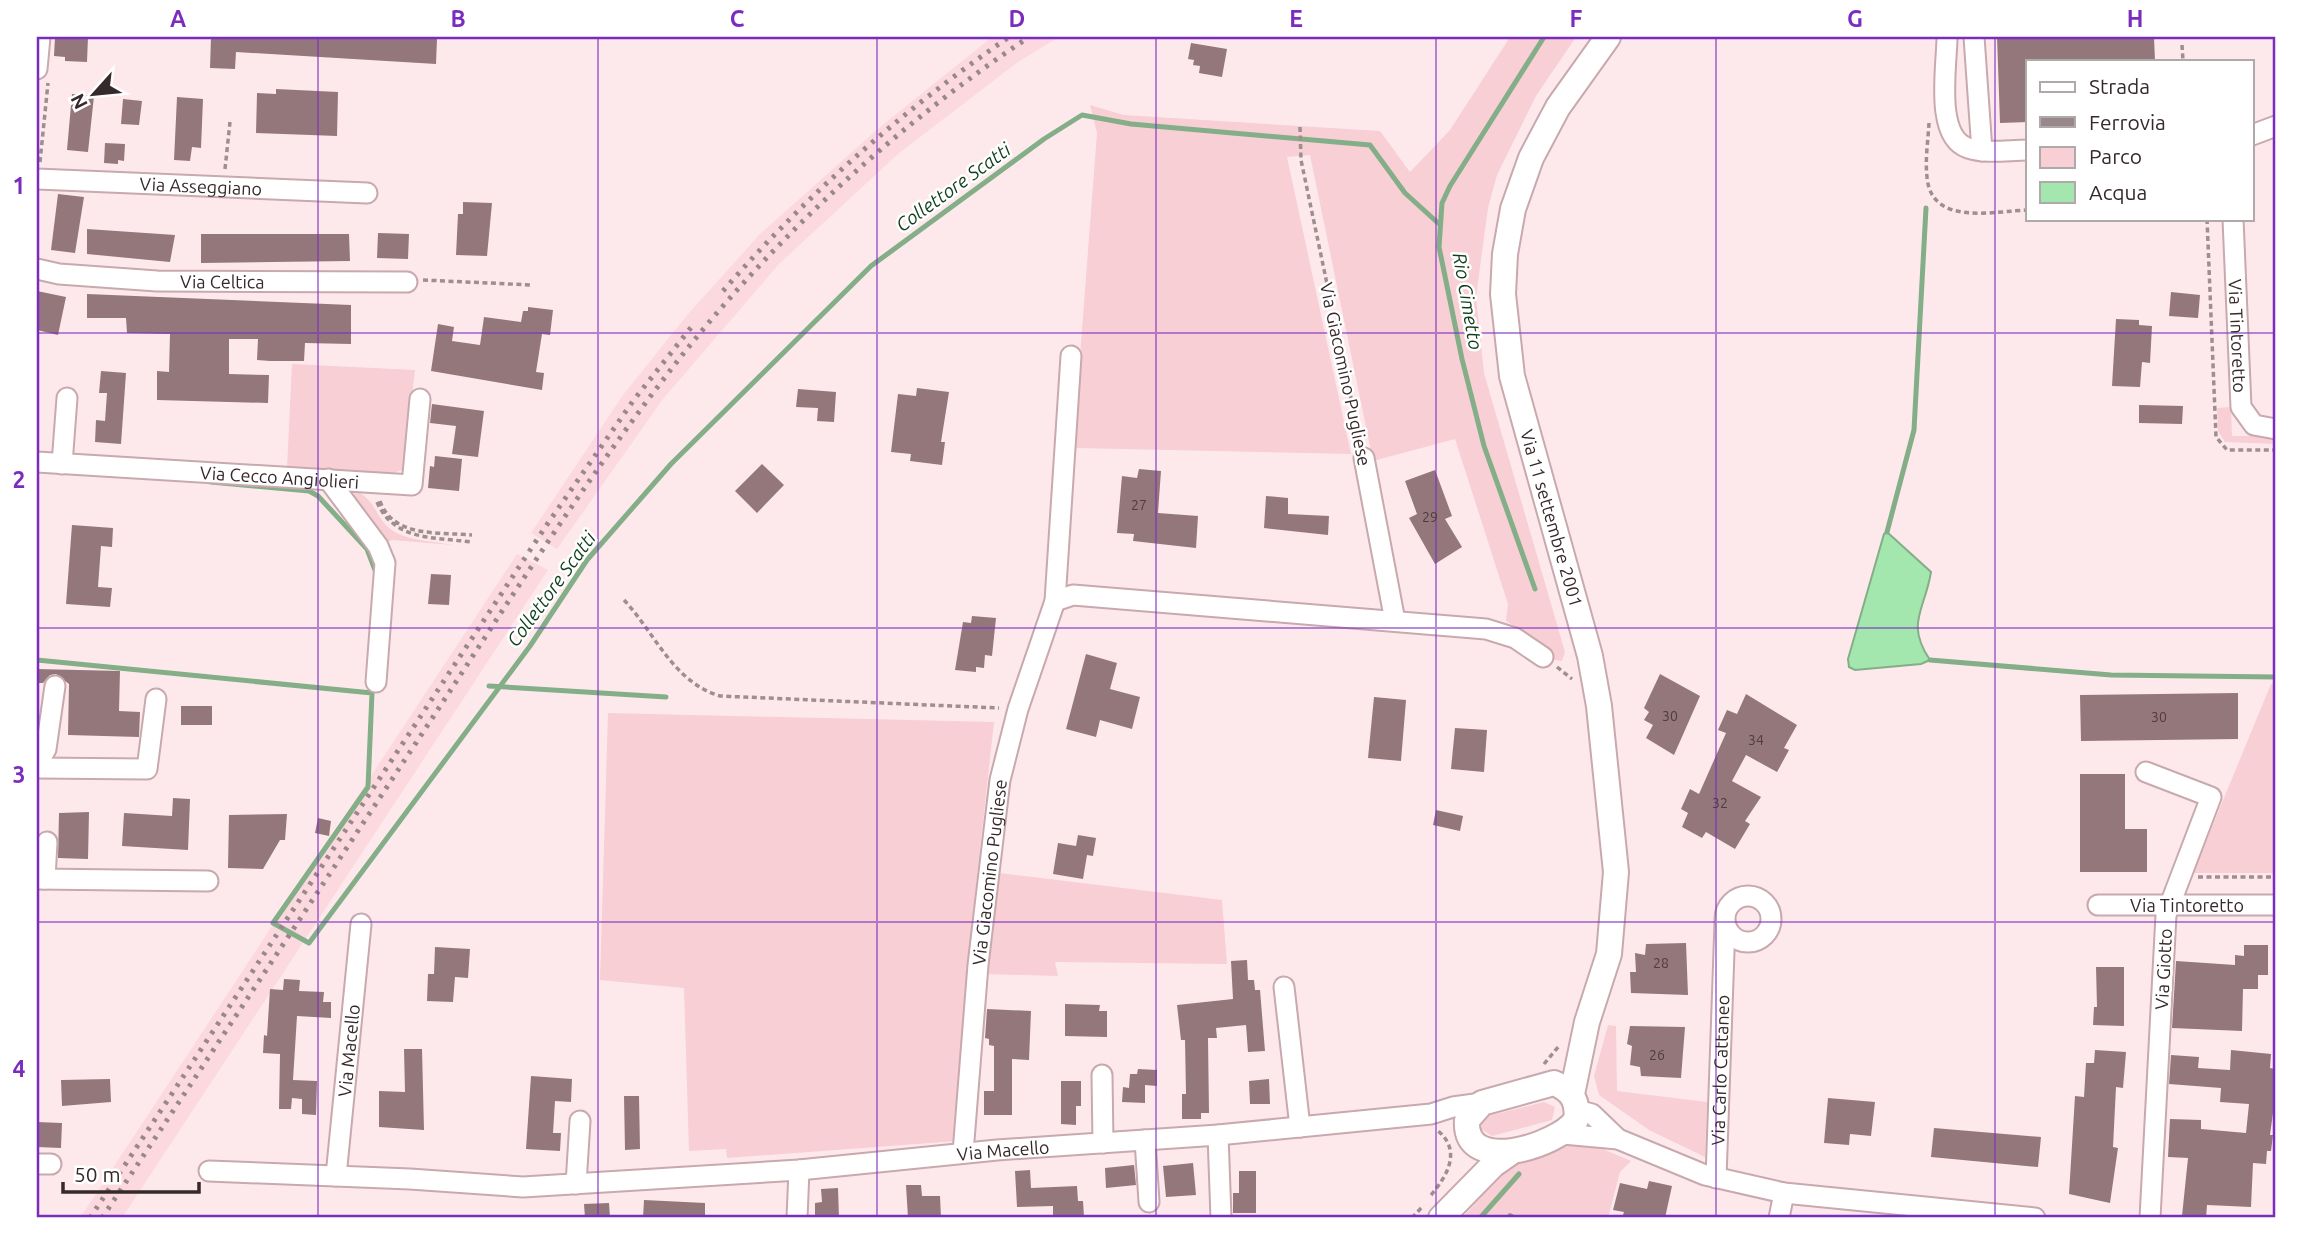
<svg xmlns="http://www.w3.org/2000/svg" width="2313" height="1255" font-family="Ubuntu,sans-serif">
<rect width="100%" height="100%" fill="#fde9ec"/>
<path fill="#fbd9de" d="M992,37H1059L1018,62L898,154L779,264L663,399L557,549L531,533L623,395L688,314L760,234L880,127Z
M517,554L548,570L122,1218H80Z"/>
<path fill="#f7cfd5" d="M1510,37H1576L1536,96L1497,175L1488,208L1476,297L1484,373L1565,652L1562,661L1555,660L1535,638L1506,621L1508,604L1455,439L1373,461L1310,155L1287,157L1351,454L1076,448L1080,356L1097,133L1090,105L1124,115L1380,131L1410,172L1450,130Z
M292,364L415,370L403,470L385,475L287,468Z
M2231,407L2232,436H2276V444L2225,442L2218,431L2217,408Z
M360,493C375,502 376,516 388,527C403,541 433,541 453,545L392,540L388,542L352,501L351,494Z
M2271,684H2276V873H2193Z
M608,713L994,722L968,958L957,1141L727,1158L726,1149L689,1151L684,988L600,980Z
M999,873L1222,900L1227,964L1055,962L1058,976L986,974Z
M1608,1025L1616,1026L1617,1091L1707,1102L1705,1157L1649,1130L1599,1095L1594,1076Z
M1544,1102L1555,1107L1552,1120L1492,1136L1481,1129L1482,1121L1488,1116Z
M1579,1143L1591,1144L1631,1161L1620,1172L1608,1218H1462L1512,1162Z"/>
<path fill="#a4e7ae" stroke="#83ae87" stroke-width="2" d="M1887,532L1931,572C1925,610 1905,623 1930,660L1921,664L1855,670L1849,667L1848,659L1884,534Z"/>
<g fill="none" stroke-linecap="round" stroke-linejoin="round">
<path stroke="#83ae87" stroke-width="5" d="M211,482L309,491L318,496L367,549L375,570
M1887,532L1914,430L1926,208
M1535,589L1484,446L1462,359L1439,247L1442,203L1450,186L1544,37
M37,660L372,693L368,787L273,923L309,943L530,646L587,560L671,464L871,266L1044,139L1082,115L1131,124L1370,145L1405,193L1438,223
M1930,660L2111,675L2276,677
M489,686L666,697
M1480,1218L1519,1174"/>
</g>
<path fill="#94777b" d="M55,37H88L87,62L65,61V57L54,56Z
M211,37L437,39L436,64L236,52L235,69L210,68Z
M1997,37H2154L2155,61H2028V122L2000,123Z
M1191,43L1227,49L1222,77L1199,73L1200,66L1193,65L1194,60L1188,59Z
M276,89L338,92L337,136L256,133L257,93L276,94Z
M72,94L94,96L88,152L67,150Z
M177,97L203,99L201,148L192,147L190,161L174,160Z
M123,99L142,101L139,125L121,124Z
M105,143L125,144L124,161L118,160V164L104,163Z
M58,194L84,197L75,253L51,250Z
M463,202L492,203L487,256L456,255L458,214H463Z
M87,229L175,235L170,262L87,254Z
M378,233L409,234L408,259L377,258Z
M201,234H349L350,261L201,263Z
M37,291L66,297L58,335L37,330Z
M2171,292L2200,295L2198,318L2169,316Z
M87,294L351,305V344L305,343L304,361H270L257,360L258,339H229V374L269,375L268,403L157,400V371L169,372L170,334L127,333L126,318H87Z
M528,307L553,310L550,335L542,334L536,372L544,373L542,390L431,371L438,324L454,327L452,341L480,345L484,317L521,322L523,311H528Z
M2116,319L2139,320V325L2152,326L2150,363L2142,362L2140,387L2112,386Z
M101,371L126,373L121,444L95,442L96,420L105,421L107,393H99Z
M917,388L949,392L941,442H945L942,465L910,461L911,454L891,452L898,394L916,396Z
M798,389L836,392L834,422L817,421L818,408L796,407Z
M432,404L484,411L478,457L452,454L456,426L430,423Z
M2139,405L2183,406L2182,424L2139,423Z
M435,456L462,459L459,491L428,488L430,466L434,467Z
M762,464L784,485L757,513L735,491Z
M1139,469L1161,471L1158,513L1198,516L1196,548L1133,541L1134,534L1117,533L1122,476L1137,478Z
M1435,470L1452,516L1445,519L1462,547L1435,564L1409,518L1417,514L1405,481Z
M1266,496L1288,498V514L1329,516L1328,535L1264,528Z
M72,525L113,528L112,547L101,546L98,587L112,588L110,607L66,604Z
M431,574L451,575L449,605L428,604Z
M972,616L996,618L992,656L985,655L984,668L976,667V672L955,670L963,622L971,623Z
M1086,654L1117,663L1110,689L1140,697L1132,729L1100,720L1096,737L1066,729Z
M37,669L120,671L119,711L140,712L139,737L68,735L69,684L56,674L50,675L43,683H37Z
M1660,674L1700,696L1674,755L1646,738L1653,725L1644,720L1649,712L1644,708Z
M2238,693V739L2081,741L2080,695Z
M1746,694L1797,725L1784,748L1789,750L1777,772L1746,755L1732,781L1761,797L1745,821L1750,824L1735,849L1706,832L1702,838L1682,827L1688,813L1681,809L1690,789L1699,794L1726,733L1718,730L1727,710L1737,714Z
M1374,697L1406,700L1401,761L1368,758Z
M181,706H212V725H181Z
M1455,728L1487,730L1484,772L1451,769Z
M2080,774H2125V829H2147V872H2080Z
M173,798L190,799L188,850L122,846L124,813L172,816Z
M1436,810L1463,816L1460,831L1433,825Z
M89,812L88,859L58,858L59,813Z
M287,814L285,840H280L263,869L228,868L229,815Z
M318,818L331,821L329,836L315,833Z
M1078,835L1096,838L1093,856L1087,855L1083,879L1053,874L1058,843L1076,846Z
M1686,943L1688,995L1631,993L1630,972H1636L1635,953L1645,955L1646,944Z
M2244,945H2268V975H2258V989H2243L2242,1031L2172,1028L2176,961L2235,965V955L2244,956Z
M435,947L470,949L468,978L455,977L453,1002L427,1001L428,974H434Z
M1247,960L1248,980H1254L1255,990H1260L1265,1051L1248,1052L1246,1025L1216,1028L1217,1038H1208L1209,1113H1201V1119H1182V1094H1186L1185,1040H1181L1177,1005L1233,999L1231,961Z
M2096,967H2124V1026L2093,1025L2094,1007H2097Z
M284,979L300,980L299,991L324,992L323,1002H331V1018L297,1016L293,1080L317,1081L316,1115L302,1114V1099L292,1098L291,1109H279L280,1054L263,1053L264,1035L267,1036L270,989L283,990Z
M1065,1004L1100,1005L1099,1011H1107V1037L1065,1036Z
M987,1009L1031,1011L1029,1060L1012,1059V1115H984V1091H994V1046L989,1045V1039L985,1038Z
M1630,1026L1685,1027L1681,1078L1641,1076L1640,1067L1630,1065L1632,1046L1627,1044Z
M404,1049H422L424,1130L379,1127V1091L405,1092Z
M2095,1050L2126,1052L2123,1088L2116,1087L2113,1147L2118,1148L2110,1203L2069,1194L2075,1096L2084,1097L2086,1063H2094Z
M2231,1050L2271,1054L2270,1068L2276,1069V1091L2270,1135H2273L2271,1151H2267L2266,1164L2253,1163L2251,1207L2207,1205L2206,1218L2182,1216L2188,1158L2168,1157L2170,1119L2201,1120V1129L2246,1133L2249,1104L2220,1102L2221,1088L2169,1084L2171,1055L2199,1057L2198,1068L2230,1070Z
M1138,1069L1157,1070V1086L1145,1085V1103L1122,1102L1123,1087L1129,1088L1130,1074H1137Z
M531,1076L572,1079L571,1102L555,1101L553,1133H561L560,1151L526,1149Z
M110,1079L111,1102L62,1106L61,1080Z
M1269,1079L1270,1104H1250L1249,1081Z
M1061,1081H1081V1106H1076V1125L1061,1124Z
M624,1096H639L640,1149L625,1150Z
M1828,1098L1875,1102L1871,1136L1850,1134L1849,1145L1824,1143Z
M37,1122L62,1123L61,1148L37,1147Z
M1934,1128L2041,1137L2038,1167L1931,1157Z
M1193,1163L1196,1195L1166,1197L1163,1166Z
M1134,1165L1136,1185L1106,1188L1105,1168Z
M1030,1170L1031,1188L1077,1186L1078,1201H1083L1084,1217L1053,1218V1206L1017,1207L1015,1171Z
M1239,1171H1256V1213H1233V1193H1239Z
M1649,1181L1672,1186L1665,1218H1622L1624,1212L1613,1210L1620,1183L1647,1189Z
M906,1185H921L922,1196H940L941,1218H908Z
M838,1188L839,1218H815V1203L822,1202L821,1189Z
M644,1200L705,1203V1218H643Z
M609,1203L610,1218H585L584,1204Z"/>
<g fill="none" stroke-linecap="round" stroke-linejoin="round">
<g stroke="#c8a9ad" stroke-width="23">
<g id="minor">
<path d="M1947,37C1947,65 1934,137 1968,148C1986,154 2008,150 2028,150"/>
<path d="M1974,37L1982,151"/>
<path d="M37,69L40,37"/>
<path d="M2252,135L2276,126"/>
<path id="s1" d="M37,179L367,193"/>
<path id="s2" d="M2233,219L2241,407L2254,425L2276,429"/>
<path id="s3" d="M37,269L59,274L157,281L407,282"/>
<path d="M1364,458L1395,621"/>
<path id="s4" d="M37,462L412,485L420,399"/>
<path d="M62,464L67,398"/>
<path d="M328,479L378,546L385,563L376,682"/>
<path d="M1055,601L1073,595L1486,629L1515,638L1543,657"/>
<path d="M37,765L46,749L55,686"/>
<path d="M37,768L147,769L156,699"/>
<path d="M2146,772L2211,797L2166,915L2150,1218"/>
<path d="M37,879L208,881"/>
<path d="M45,879L47,842"/>
<circle cx="1748" cy="919" r="23"/>
<path id="s5" d="M2098,905H2276"/>
<path d="M1284,987L1300,1127"/>
<path d="M1102,1075L1103,1143"/>
<path d="M1577,1110L1592,1114L1618,1139"/>
<path d="M1563,1134L1618,1139L1705,1175L1784,1193L2035,1218"/>
<path d="M1218,1135L1221,1218"/>
<path d="M1145,1140L1149,1202"/>
<path id="s6" d="M963,1153L978,965L1000,780L1018,709L1055,601L1071,356"/>
<path d="M37,1164H51"/>
<path id="s7" d="M209,1171L410,1179L523,1187L799,1170L997,1150L1218,1135L1431,1114L1453,1107L1482,1103"/>
<path id="s8" d="M336,1176L361,924"/>
<path id="s9" d="M1716,1178L1725,923"/>
<path d="M576,1184L580,1121"/>
<path d="M797,1218L799,1170"/>
<path d="M1779,1218L1784,1193"/>
</g>
</g>
<g stroke="#c8a9ad" stroke-width="28">
<path id="major" d="M1554,1083C1571,1090 1579,1101 1576,1120C1558,1146 1463,1176 1467,1120L1482,1103Z
M1572,1094L1587,1022L1609,954L1616,872L1599,706L1590,656L1512,376L1503,294L1505,254L1513,209L1531,158L1558,107L1608,37
M1441,1218L1493,1165L1513,1151"/>
</g>
<path stroke="#9e8e90" stroke-width="3.5" stroke-dasharray="5 3.5" stroke-linecap="butt" d="M2182,45L2183,61
M1929,123C1928,141 1925,160 1927,177C1931,227 1995,211 2028,210
M1300,127L1301,160L1360,441
M40,162L48,83
M225,169L230,122
M2207,219L2216,437L2227,450H2276
M423,280L532,285
M380,501C393,538 439,532 472,535
M377,502C394,541 434,537 471,542
M624,600C655,633 673,682 720,696L999,708
M1557,667L1572,679
M2198,877H2276
M1544,1064L1559,1046
M1431,1195C1448,1175 1462,1150 1437,1130
M1412,1218L1422,1207
M1500,1218L1510,1215L1518,1218"/>
<use href="#minor" stroke="#fff" stroke-width="19"/>
<use href="#major" stroke="#fff" stroke-width="24"/>
<path stroke="#99888b" stroke-width="5" stroke-dasharray="3.5 7" stroke-linecap="butt" d="M723,291C807,194 903,110 1009,37
M90,1218L546,526L633,401L693,325
M102,1218C213,1051 323,884 433,717C509,601 584,482 669,372C768,243 894,127 1029,37"/>
</g>
<path fill="none" stroke="#7b2cbf" stroke-width="2" stroke-opacity="0.55" d="M318,37V1218M598,37V1218M877,37V1218M1156,37V1218M1436,37V1218M1716,37V1218M1995,37V1218M37,333H2276M37,628H2276M37,922H2276"/>
<g text-anchor="middle" dominant-baseline="central" stroke-width="5" stroke-linejoin="round" paint-order="stroke">
<g font-size="14" fill="#4e3c3f">
<text x="1139" y="505">27</text>
<text x="1430" y="517">29</text>
<text x="1670" y="716">30</text>
<text x="2159" y="717">30</text>
<text x="1756" y="740">34</text>
<text x="1720" y="803">32</text>
<text x="1661" y="963">28</text>
<text x="1657" y="1055">26</text>
</g>
<g font-size="18" fill="#36292b" stroke="#fff">
<text stroke="none"><textPath href="#s1" startOffset="164">Via Asseggiano</textPath></text>
<text stroke="none"><textPath href="#s3" startOffset="186">Via Celtica</textPath></text>
<text stroke="none"><textPath href="#s2" startOffset="117">Via Tintoretto</textPath></text>
<text transform="translate(1346 374) rotate(78)">Via Giacomino Pugliese</text>
<text stroke="none"><textPath href="#s4" startOffset="243">Via Cecco Angiolieri</textPath></text>
<text transform="translate(1552 518) rotate(74)">Via 11 settembre 2001</text>
<text stroke="none"><textPath href="#s6" startOffset="282">Via Giacomino Pugliese</textPath></text>
<text stroke="none"><textPath href="#s5" startOffset="89">Via Tintoretto</textPath></text>
<text transform="translate(2163 969) rotate(-87)">Via Giotto</text>
<text stroke="none"><textPath href="#s8" startOffset="126">Via Macello</textPath></text>
<text stroke="none"><textPath href="#s9" startOffset="108">Via Carlo Cattaneo</textPath></text>
<text stroke="none"><textPath href="#s7" startOffset="796">Via Macello</textPath></text>
</g>
<g font-size="19" font-style="italic" fill="#0e3f1a" stroke="#fff">
<text transform="translate(953 187) rotate(-36)">Collettore Scatti</text>
<text transform="translate(1468 301) rotate(80)">Rio Cimetto</text>
<text transform="translate(551 589) rotate(-54)">Collettore Scatti</text>
</g>
</g>
<rect width="2313" height="1255" fill="none" stroke="#ffffff" stroke-width="77"/>
<rect x="2026" y="60" width="228" height="161" fill="#ffffff" stroke="#afa9aa" stroke-width="2"/>
<rect x="2040" y="82" width="35" height="10" fill="#ffffff" stroke="#afa9aa" stroke-width="2"/>
<text x="2089" y="94" font-size="21" fill="#36292b">Strada</text>
<rect x="2040" y="117" width="35" height="10" fill="#99888b" stroke="#afa9aa" stroke-width="2"/>
<text x="2089" y="130" font-size="21" fill="#36292b">Ferrovia</text>
<rect x="2040" y="147" width="35" height="21" fill="#f7cfd5" stroke="#afa9aa" stroke-width="2"/>
<text x="2089" y="164" font-size="21" fill="#36292b">Parco</text>
<rect x="2040" y="182" width="35" height="21" fill="#a4e7ae" stroke="#afa9aa" stroke-width="2"/>
<text x="2089" y="200" font-size="21" fill="#36292b">Acqua</text>
<g transform="translate(94 94) rotate(243)" stroke="#ffffff" stroke-width="5" paint-order="stroke">
<path d="M0-5L12 26L0 18L-12 26Z" fill="#36292b"/>
<text y="-10" font-size="19" font-weight="bold" text-anchor="middle" fill="#36292b">N</text>
</g>
<path d="M63 1182v10h136v-10" fill="none" stroke="#36292b" stroke-width="3.5"/>
<text x="74" y="1182" font-size="21" fill="#36292b" stroke="#ffffff" stroke-width="5" paint-order="stroke">50 m</text>
<rect x="38" y="38" width="2236" height="1178" fill="none" stroke="#7b2cbf" stroke-width="2.5"/>
<g font-size="23" text-anchor="middle" font-weight="bold" fill="#7b2cbf">
<text x="178" y="27">A</text>
<text x="458" y="27">B</text>
<text x="737" y="27">C</text>
<text x="1017" y="27">D</text>
<text x="1296" y="27">E</text>
<text x="1576" y="27">F</text>
<text x="1855" y="27">G</text>
<text x="2135" y="27">H</text>
<text x="19" y="194">1</text>
<text x="19" y="488">2</text>
<text x="19" y="783">3</text>
<text x="19" y="1077">4</text>
</g>
</svg>
